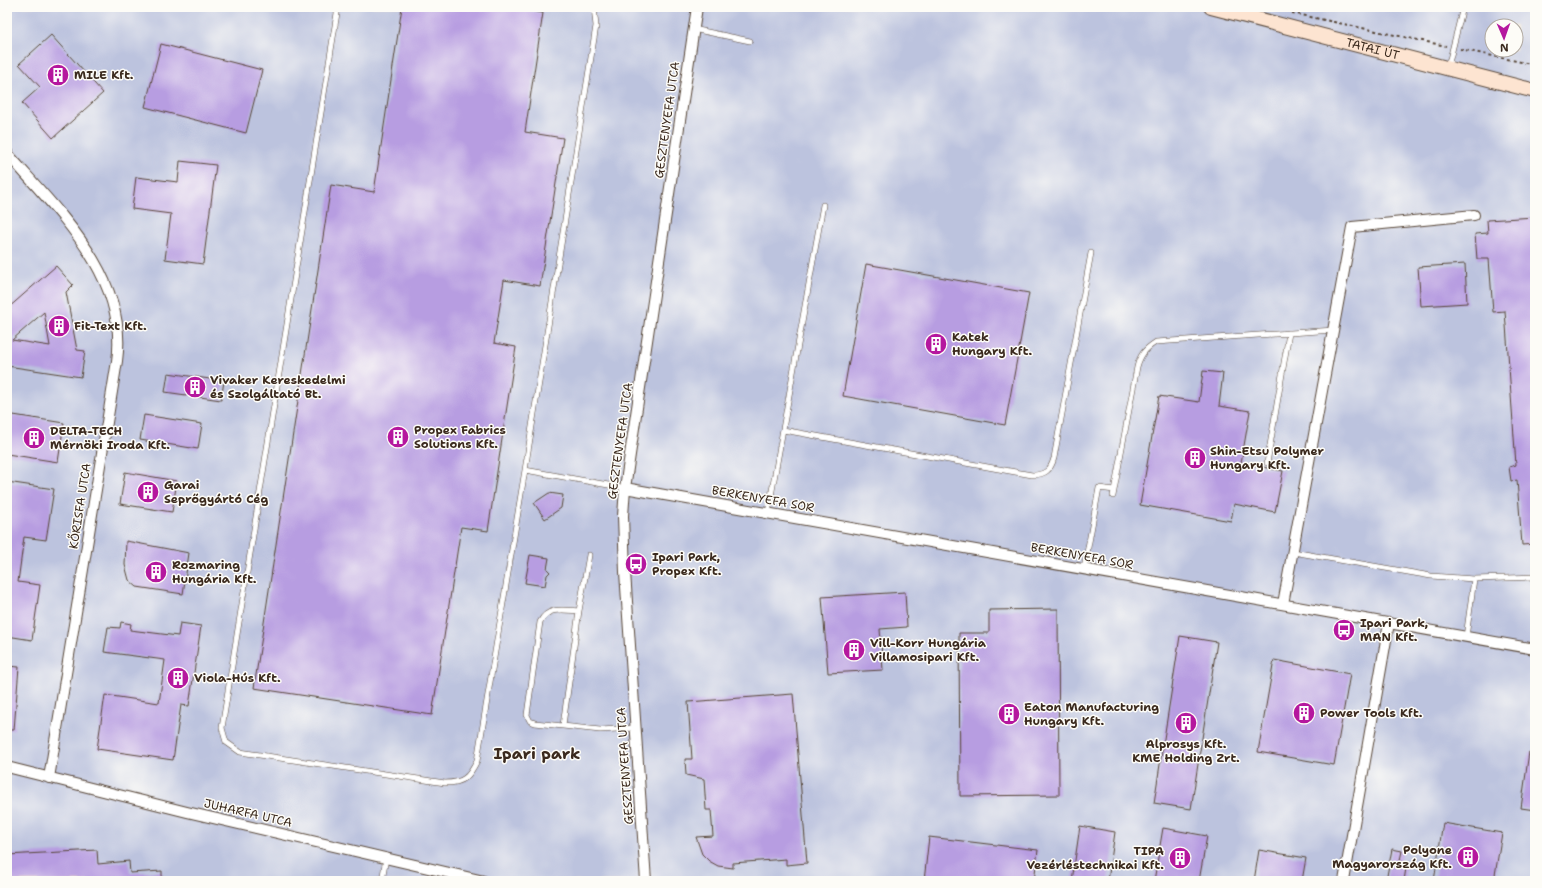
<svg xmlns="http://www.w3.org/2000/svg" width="1542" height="888" font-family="'Shantell Sans',sans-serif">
<rect width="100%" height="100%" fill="#fdfcf7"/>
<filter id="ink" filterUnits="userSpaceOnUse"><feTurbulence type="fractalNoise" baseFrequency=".025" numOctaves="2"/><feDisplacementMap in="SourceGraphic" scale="8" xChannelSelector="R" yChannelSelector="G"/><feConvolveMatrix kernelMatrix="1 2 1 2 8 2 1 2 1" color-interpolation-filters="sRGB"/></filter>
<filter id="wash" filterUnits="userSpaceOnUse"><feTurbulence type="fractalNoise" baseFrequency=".012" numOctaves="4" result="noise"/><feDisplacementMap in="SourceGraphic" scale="16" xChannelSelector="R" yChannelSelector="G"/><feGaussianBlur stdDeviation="0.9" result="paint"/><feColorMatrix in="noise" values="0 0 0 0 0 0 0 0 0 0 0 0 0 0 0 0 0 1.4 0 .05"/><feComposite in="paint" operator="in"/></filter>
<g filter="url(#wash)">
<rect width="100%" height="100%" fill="#efdebd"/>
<path fill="#bcc3de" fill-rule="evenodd" d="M7,7H1535V881H7ZM1492,26H1516V50H1492Z"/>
<g id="blocks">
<path fill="#b79de1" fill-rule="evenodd" d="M402,7H506L543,13L525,132L563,138L540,286L504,280L494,343L516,347L488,531L461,527L432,715L254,688L331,185L374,192Z
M51,35L103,93L53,138L22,103L40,87L19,64Z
M161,44L262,70L246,133L145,107Z
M180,161L216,165L203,264L165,259L171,214L132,209L136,177L178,182Z
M1535,217V544L1522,545L1517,480L1511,481L1509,467L1516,465L1505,311L1493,312L1489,259H1477L1475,234L1488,233L1487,220Z
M866,264L1029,293L1005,425L843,396Z
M1465,264L1467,303L1421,306L1418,267Z
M56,266L73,285L66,292L77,350L85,351L81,377L7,366V309ZM44,312L50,346L12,340Z
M1203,371L1223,373L1219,406L1250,411L1241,463L1283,471L1275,512L1234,504L1231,521L1140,505L1159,396L1199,402Z
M168,373L224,381L221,400L165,392Z
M7,414L64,423L58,462L7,454Z
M144,415L202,424L198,449L140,440Z
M125,472L177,481L172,512L120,504Z
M7,482L54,489L46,540L24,537L18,582L40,585L32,640L7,636Z
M549,493L563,495L561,508L545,519L534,503Z
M126,541L189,553L183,594L137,587L129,580L125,565Z
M530,555L549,558L547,569L550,572L547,575L545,586L525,583Z
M905,592L907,627L880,629L883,670L828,673L822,597Z
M1058,609L1059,795L960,796L959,633H989V610Z
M121,622L131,624L130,630L178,636L180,623L201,626L189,706L181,705L173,760L97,749L105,695L159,703L165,660L104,652L108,627L120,628Z
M1180,636L1217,642L1191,809L1154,803Z
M1274,660L1350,674L1334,765L1258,752Z
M7,666L19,667L14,730H7Z
M793,694L807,863L786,865V859L733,863V868L718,866L709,861L702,854L696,837L713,836L711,810H706L704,779L686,775L685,759H692L688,702Z
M1529,752H1535V810L1521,808Z
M1443,823L1502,833L1494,881H1434Z
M1080,826L1115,832L1108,881H1072Z
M1163,828L1207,836L1199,881H1154Z
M929,837L1038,850L1034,881H924Z
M1392,849L1402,851L1400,860L1407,861L1404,881H1386Z
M97,850L98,864L129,861L130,873L162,871V881H7V855Z
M1259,850L1306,858L1302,881H1254Z"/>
</g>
</g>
<g filter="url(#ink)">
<use href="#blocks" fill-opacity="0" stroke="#564536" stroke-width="1"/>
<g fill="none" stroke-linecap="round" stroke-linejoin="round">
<g stroke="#564536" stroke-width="6">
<path id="lane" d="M338,7L222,728L226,742L240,752L445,783C464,783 469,777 477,761L525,470L625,488
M693,29L750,41
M1448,67L1463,7
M783,430L1032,475C1045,475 1051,470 1054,458L1091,253
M1267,463L1289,333
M525,470L596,26L594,7
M1113,496L1137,367C1140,355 1145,349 1156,342L1334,330
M768,513L823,205
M1293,552L1431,576L1474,579
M1084,569L1099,488L1114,490
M579,611L589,555
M1466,637L1474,579L1535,577
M563,725L579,611C564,610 548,606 540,622L527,715L530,721L535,723L600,730L635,728
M382,881L386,858"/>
</g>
<g stroke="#564536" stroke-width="12">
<path id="street" d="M7,153C57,211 129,276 117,361L49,778
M625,488L1535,649
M1283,604L1352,227L1474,215
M7,767L187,812L484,881
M646,881L625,572L623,516L625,488L697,7
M1344,881L1389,623"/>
</g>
<g stroke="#564536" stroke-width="16">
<g id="secondary">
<path id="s1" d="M1211,7L1535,91"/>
</g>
</g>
<path stroke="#564536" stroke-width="2" stroke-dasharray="3 3" stroke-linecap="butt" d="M1292,13L1446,46
M1460,49L1535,65"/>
<use href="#lane" stroke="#fff" stroke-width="5"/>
<use href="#street" stroke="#fff" stroke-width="10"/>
<use href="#secondary" stroke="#fde4d1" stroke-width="14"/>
</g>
</g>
<defs>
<g id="building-disc" transform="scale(1.15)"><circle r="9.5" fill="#b5179e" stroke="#fdfcf7"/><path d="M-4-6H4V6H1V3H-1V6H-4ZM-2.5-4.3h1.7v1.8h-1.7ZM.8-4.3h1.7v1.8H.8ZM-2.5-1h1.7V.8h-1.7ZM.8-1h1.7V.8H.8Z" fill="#fff"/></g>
<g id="bus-disc" transform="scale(1.15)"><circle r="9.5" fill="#b5179e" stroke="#fdfcf7"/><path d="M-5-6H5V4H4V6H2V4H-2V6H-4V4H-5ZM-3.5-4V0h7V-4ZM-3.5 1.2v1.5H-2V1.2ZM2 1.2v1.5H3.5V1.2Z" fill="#fff"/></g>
</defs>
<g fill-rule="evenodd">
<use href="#building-disc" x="58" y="75"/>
<use href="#building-disc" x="59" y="326"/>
<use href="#building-disc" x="936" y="344"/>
<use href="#building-disc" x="195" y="387"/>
<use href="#building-disc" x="398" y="437"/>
<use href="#building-disc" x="34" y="438"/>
<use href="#building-disc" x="1195" y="458"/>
<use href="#building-disc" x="148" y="492"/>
<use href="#bus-disc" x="636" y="564"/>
<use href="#building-disc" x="156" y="572"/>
<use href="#bus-disc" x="1344" y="630"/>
<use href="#building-disc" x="854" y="650"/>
<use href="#building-disc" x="178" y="678"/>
<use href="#building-disc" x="1304" y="713"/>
<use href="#building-disc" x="1009" y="714"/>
<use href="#building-disc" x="1186" y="723"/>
<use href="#building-disc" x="1468" y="857"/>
<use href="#building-disc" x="1180" y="858"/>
</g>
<g text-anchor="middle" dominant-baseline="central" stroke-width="3" stroke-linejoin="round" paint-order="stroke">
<g font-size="12" fill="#3b2a1e" stroke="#fdfcf7">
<text stroke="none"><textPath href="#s1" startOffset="167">TATAI ÚT</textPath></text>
<text transform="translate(667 120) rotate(-82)">GESZTENYEFA UTCA</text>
<text transform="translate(620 441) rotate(-82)">GESZTENYEFA UTCA</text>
<text transform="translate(763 499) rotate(10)">BERKENYEFA SOR</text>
<text transform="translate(80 506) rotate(-81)">KŐRISFA UTCA</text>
<text transform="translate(1082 556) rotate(10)">BERKENYEFA SOR</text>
<text transform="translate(625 766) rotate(-94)">GESZTENYEFA UTCA</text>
<text transform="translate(248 813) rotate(13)">JUHARFA UTCA</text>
</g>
<g font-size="12" font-weight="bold" fill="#3b2a1e" stroke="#fdfcf7" text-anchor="start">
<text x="74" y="75">MILE Kft.</text>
<text x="74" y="326">Fit-Text Kft.</text>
<text x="952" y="337">Katek<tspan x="952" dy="14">Hungary Kft.</tspan></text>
<text x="210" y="380">Vivaker Kereskedelmi<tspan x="210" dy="14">és Szolgáltató Bt.</tspan></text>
<text x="414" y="430">Propex Fabrics<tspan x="414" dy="14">Solutions Kft.</tspan></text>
<text x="50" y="431">DELTA-TECH<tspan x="50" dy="14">Mérnöki Iroda Kft.</tspan></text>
<text x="1210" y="451">Shin-Etsu Polymer<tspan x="1210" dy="14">Hungary Kft.</tspan></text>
<text x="164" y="485">Garai<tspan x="164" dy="14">Seprőgyártó Cég</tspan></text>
<text x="652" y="557">Ipari Park,<tspan x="652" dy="14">Propex Kft.</tspan></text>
<text x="172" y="565">Rozmaring<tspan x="172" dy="14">Hungária Kft.</tspan></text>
<text x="1360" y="623">Ipari Park,<tspan x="1360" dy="14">MAN Kft.</tspan></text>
<text x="870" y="643">Vill-Korr Hungária<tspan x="870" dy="14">Villamosipari Kft.</tspan></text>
<text x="194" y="678">Viola-Hús Kft.</text>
<text x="1024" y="707">Eaton Manufacturing<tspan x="1024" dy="14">Hungary Kft.</tspan></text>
<text x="1320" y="713">Power Tools Kft.</text>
<text x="1186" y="744" text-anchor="middle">Alprosys Kft.<tspan x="1186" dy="14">KME Holding Zrt.</tspan></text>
<text x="1452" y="850" text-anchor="end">Polyone<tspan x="1452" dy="14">Magyarország Kft.</tspan></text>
<text x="1164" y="851" text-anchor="end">TIPA<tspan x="1164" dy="14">Vezérléstechnikai Kft.</tspan></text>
</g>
<g font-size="16" font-weight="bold" fill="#3b2a1e" stroke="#fdfcf7">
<text x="537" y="753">Ipari park</text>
</g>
</g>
<rect width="1542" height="888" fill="none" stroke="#fdfcf7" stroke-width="24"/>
<g transform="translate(1504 38) rotate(178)"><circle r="19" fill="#fdfcf7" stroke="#afa8a0"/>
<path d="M0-3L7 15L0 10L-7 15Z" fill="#b5179e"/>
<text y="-6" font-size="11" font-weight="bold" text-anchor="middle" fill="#3b2a1e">N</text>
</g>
</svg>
